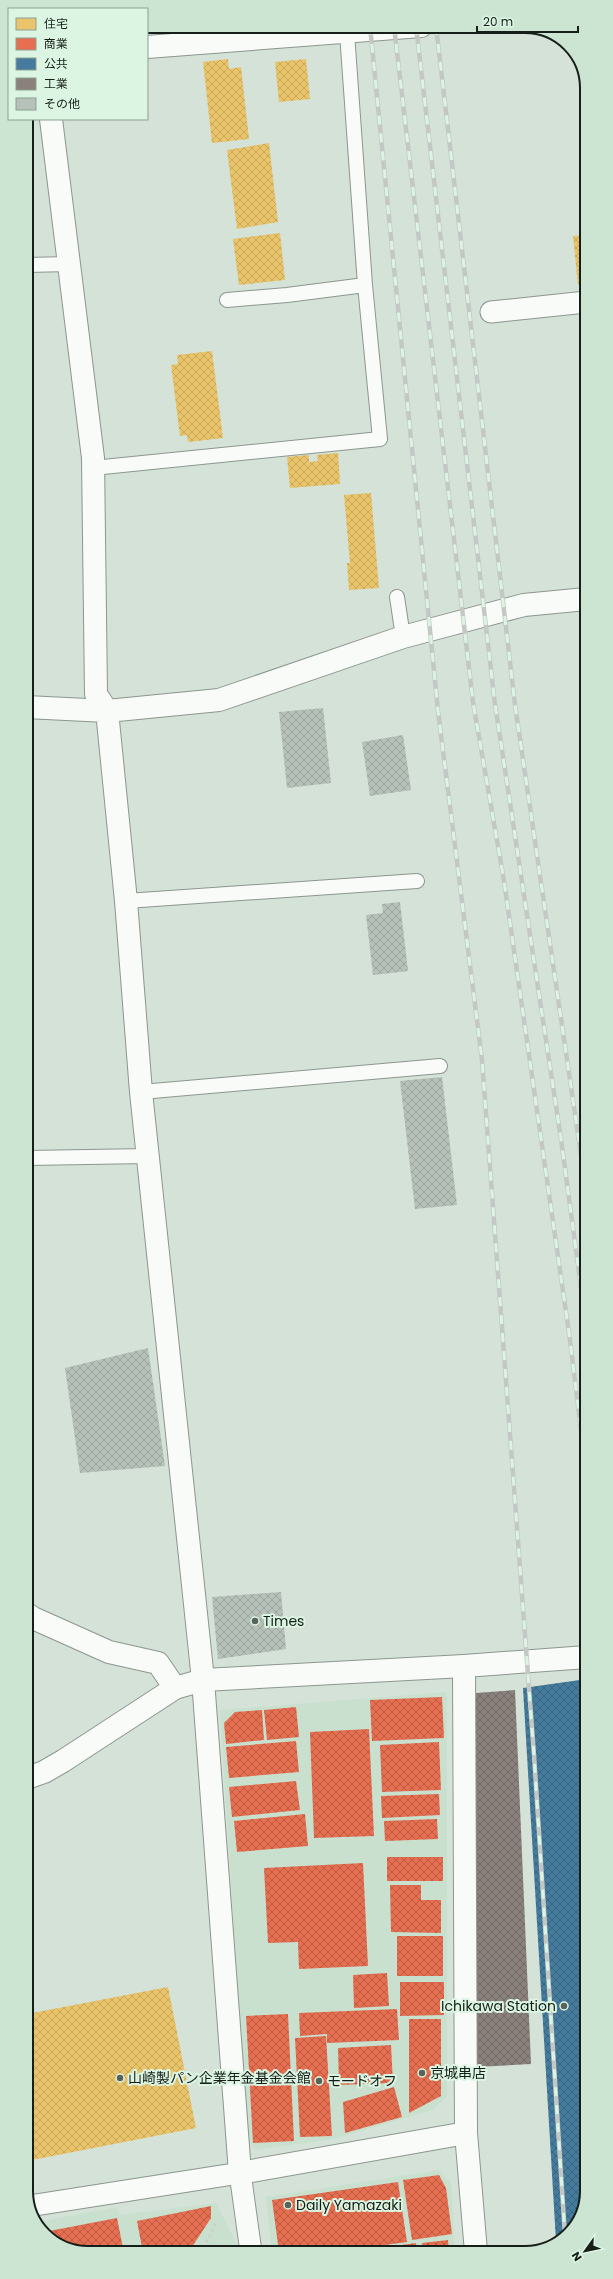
<svg xmlns="http://www.w3.org/2000/svg" width="613" height="2279" font-family="Poppins,'Noto Sans JP',sans-serif">
<defs>
<pattern id="homes-cross-hatch" width="8" height="8" patternUnits="userSpaceOnUse"><rect width="8" height="8" fill="#e9c46a"/><path d="M0 0l8 8M0 8l8-8" fill="none" stroke="#c7a85b"/></pattern>
<pattern id="shops-cross-hatch" width="8" height="8" patternUnits="userSpaceOnUse"><rect width="8" height="8" fill="#e76f51"/><path d="M0 0l8 8M0 8l8-8" fill="none" stroke="#ba5b42"/></pattern>
<pattern id="public-cross-hatch" width="8" height="8" patternUnits="userSpaceOnUse"><rect width="8" height="8" fill="#457b9d"/><path d="M0 0l8 8M0 8l8-8" fill="none" stroke="#38647f"/></pattern>
<pattern id="industry-cross-hatch" width="8" height="8" patternUnits="userSpaceOnUse"><rect width="8" height="8" fill="#8a817c"/><path d="M0 0l8 8M0 8l8-8" fill="none" stroke="#706965"/></pattern>
<pattern id="building-cross-hatch" width="8" height="8" patternUnits="userSpaceOnUse"><rect width="8" height="8" fill="#b6c1b9"/><path d="M0 0l8 8M0 8l8-8" fill="none" stroke="#9ca59e"/></pattern>
</defs>
<rect width="100%" height="100%" fill="#d5e2d8"/>
<path fill="#c9e0cf" d="M447,1692V2096L433,2110L333,2139L257,2150L247,2141L220,1710Z
M439,2170L451,2183L455,2252H272L266,2197Z
M216,2203L236,2243L237,2252L83,2253L47,2238L38,2222L117,2207L119,2215Z"/>
<path fill="url(#homes-cross-hatch)" d="M228,59L229,69L241,67L249,139L212,143L203,62Z
M306,59L310,99L279,102L275,62Z
M269,143L278,222L237,229L227,150Z
M280,233L285,280L239,285L233,239Z
M586,235V285H578L573,236Z
M212,351L223,438L188,442L187,435L180,436L171,365L178,364L177,355Z
M338,453L340,484L290,488L287,457L309,455V462L318,461L317,455Z
M371,493L379,588L349,590L347,563H350L344,495Z
M168,1987L196,2128L27,2161V2014Z"/>
<path fill="url(#shops-cross-hatch)" d="M442,1697L444,1738L372,1741L370,1700Z
M296,1707L299,1737L267,1740L264,1710Z
M262,1710L264,1740L226,1744L224,1723L235,1712Z
M369,1729L374,1836L314,1838L310,1732Z
M296,1741L299,1772L229,1778L226,1747Z
M439,1742L441,1790L382,1792L380,1745Z
M296,1781L300,1810L232,1817L229,1787Z
M439,1794L440,1815L382,1818L381,1796Z
M305,1814L308,1846L237,1852L234,1821Z
M437,1819L438,1839L385,1841L384,1821Z
M387,1857H443V1881H387Z
M363,1863L368,1966L299,1969L298,1942L268,1943L264,1868Z
M390,1885H421V1900H441V1933L391,1932Z
M397,1936H443V1976H397Z
M387,1973L389,2006L354,2008L353,1975Z
M400,1982H444V2015L400,2016Z
M397,2009L399,2040L327,2043V2034L300,2036L299,2013Z
M288,2014L294,2141L253,2143L246,2016Z
M409,2019H441V2096L409,2113Z
M326,2036L332,2136L300,2137L295,2038Z
M391,2045L393,2083L339,2085L338,2048Z
M394,2087L402,2117L345,2133L343,2102Z
M439,2175L446,2188L452,2234L412,2240L403,2180Z
M398,2182L407,2242L334,2252H279L272,2200Z
M211,2206V2218L188,2253H143L137,2221Z
M117,2218L124,2253H83L47,2238L44,2232Z
M448,2240L449,2252H423L422,2243Z
M416,2243L417,2252H358V2251Z
M234,2246L235,2252L218,2253L221,2247Z"/>
<path fill="url(#public-cross-hatch)" d="M587,1679V2192L572,2232L556,2241L523,1688Z"/>
<path fill="url(#industry-cross-hatch)" d="M515,1690L531,2064L476,2067V1693Z"/>
<path fill="url(#building-cross-hatch)" d="M323,708L331,783L287,788L279,712Z
M403,735L411,790L370,796L362,742Z
M400,902L408,971L373,975L366,915L383,913L382,904Z
M442,1077L457,1205L415,1209L400,1081Z
M148,1348L165,1466L80,1473L65,1368Z
M281,1592L286,1649L218,1659L212,1597Z"/>
<g fill="none" stroke-linecap="round" stroke-linejoin="round">
<g stroke="#8c968e" stroke-width="16">
<path id="service" d="M26,265L70,264
M227,300L287,295L365,285
M93,468L380,439L365,285L347,33
M397,597L403,637
M126,901L417,881
M141,1092L440,1066
M27,1158L148,1156"/>
</g>
<g stroke="#8c968e" stroke-width="23">
<path id="pedestrian" d="M491,312L586,302
M29,2206L240,2173L251,2252"/>
</g>
<g stroke="#8c968e" stroke-width="24">
<path id="minor" d="M147,47L421,26
M51,119L93,458L96,694L107,711L126,901L141,1092L203,1680L240,2173L466,2133
M26,707L107,711L219,700L403,637L524,605L586,599
M27,1614L33,1618L109,1652L158,1663L175,1688
M464,1666L466,2133L476,2252"/>
</g>
<g stroke="#8c968e" stroke-width="24">
<path id="tertiary" d="M27,1778L44,1772L63,1761L175,1688L203,1680L464,1666L587,1657"/>
</g>
<path stroke="#ccd0cd" stroke-width="2.5" stroke-dasharray="3 3" stroke-linecap="butt" d="M201,2253L217,2221"/>
<use href="#service" stroke="#f9fbf9" stroke-width="14"/>
<use href="#pedestrian" stroke="#f9fbf9" stroke-width="21"/>
<use href="#minor" stroke="#f9fbf9" stroke-width="22"/>
<use href="#tertiary" stroke="#f9fbf9" stroke-width="22"/>
<g stroke="#c4c8c5" stroke-width="4.5">
<path id="rail" d="M370,26L438,711L482,1060L534,1755L565,2236
M394,26L473,702L504,881L570,1340L587,1479
M416,26L495,704L561,1139L586,1324
M436,26L515,705L586,1189"/>
</g>
<use href="#rail" stroke="#dcf5e2" stroke-width="3" stroke-dasharray="9" stroke-linecap="butt"/>
</g>
<g fill="#58635b" stroke="#dcf5e2" stroke-width="1.5">
<circle cx="255" cy="1621" r="4"/>
<circle cx="564" cy="2006" r="4"/>
<circle cx="422" cy="2073" r="4"/>
<circle cx="120" cy="2078" r="4"/>
<circle cx="319" cy="2081" r="4"/>
<circle cx="288" cy="2205" r="4"/>
</g>
<g text-anchor="middle" dominant-baseline="central" stroke-width="4" stroke-linejoin="round" paint-order="stroke">
<g font-size="14" fill="#151e18" stroke="#dcf5e2" text-anchor="start">
<text x="263" y="1621">Times</text>
<text x="556" y="2006" text-anchor="end">Ichikawa Station</text>
<text x="430" y="2073">京城串店</text>
<text x="128" y="2078">山崎製パン企業年金基金会館</text>
<text x="327" y="2081">モードオフ</text>
<text x="296" y="2205">Daily Yamazaki</text>
</g>
</g>
<path d="M0 0H613V2279H0ZM88 33H525A55 55 0 0 1 580 88V2191A55 55 0 0 1 525 2246H88A55 55 0 0 1 33 2191V88A55 55 0 0 1 88 33Z" fill="#cce4d2" fill-rule="evenodd"/>
<path fill="none" stroke="#151e18" stroke-width="2" d="M88 33H525A55 55 0 0 1 580 88V2191A55 55 0 0 1 525 2246H88A55 55 0 0 1 33 2191V88A55 55 0 0 1 88 33Z"/>
<rect x="8" y="8" width="140" height="112" fill="#dcf5e2" stroke="#8c9f91"/>
<rect x="16" y="18" width="20" height="12" fill="#e9c46a" stroke="#8c9f91"/>
<text x="44" y="28" font-size="12" fill="#151e18">住宅</text>
<rect x="16" y="38" width="20" height="12" fill="#e76f51" stroke="#8c9f91"/>
<text x="44" y="48" font-size="12" fill="#151e18">商業</text>
<rect x="16" y="58" width="20" height="12" fill="#457b9d" stroke="#8c9f91"/>
<text x="44" y="68" font-size="12" fill="#151e18">公共</text>
<rect x="16" y="78" width="20" height="12" fill="#8a817c" stroke="#8c9f91"/>
<text x="44" y="88" font-size="12" fill="#151e18">工業</text>
<rect x="16" y="98" width="20" height="12" fill="#b6c1b9" stroke="#8c9f91"/>
<text x="44" y="108" font-size="12" fill="#151e18">その他</text>
<g transform="translate(585 2251) rotate(237)" stroke="#dcf5e2" stroke-width="3" paint-order="stroke">
<path d="M0-3L7 15L0 10L-7 15Z" fill="#151e18"/>
<text y="-6" font-size="11" font-weight="bold" text-anchor="middle" fill="#151e18">N</text>
</g>
<path d="M477 26v6h101v-6" fill="none" stroke="#151e18" stroke-width="2"/>
<text x="483" y="26" font-size="12" fill="#151e18" stroke="#dcf5e2" stroke-width="3" paint-order="stroke">20 m</text>
</svg>
